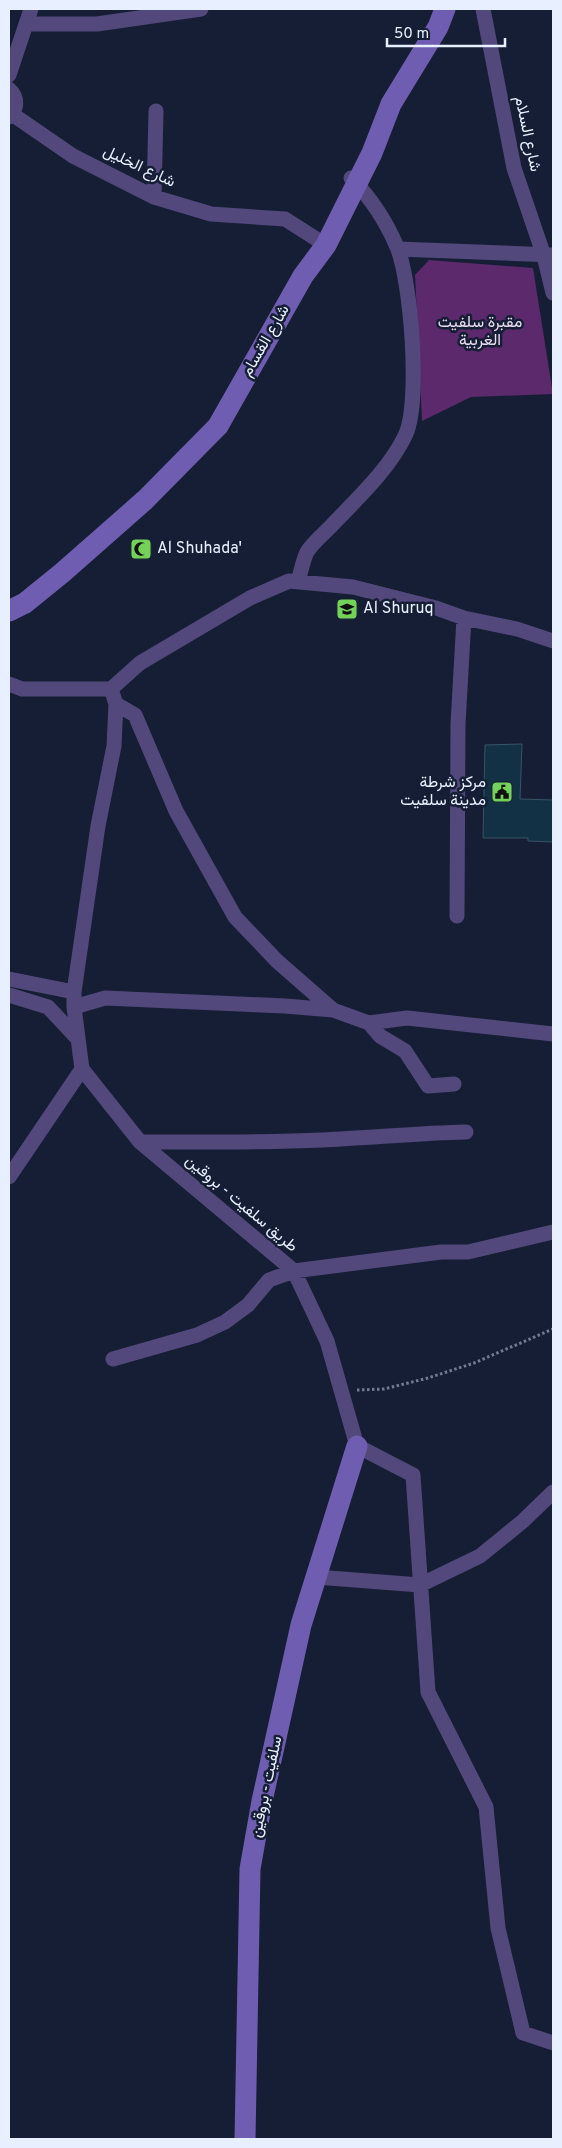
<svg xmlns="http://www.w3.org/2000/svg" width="562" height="2148" font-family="Overpass,Vazirmatn,sans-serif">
<rect width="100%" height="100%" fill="#151e34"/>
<path fill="#5b296c" d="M429,260L533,268L553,394L471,397L422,421L415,275Z"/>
<path fill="#133145" stroke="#395467" d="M522,744L520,799L553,800V842L528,841V838H483L485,745Z"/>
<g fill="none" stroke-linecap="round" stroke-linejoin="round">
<path stroke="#737b8e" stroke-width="3" stroke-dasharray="2.5 2.5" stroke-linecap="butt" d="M357,1390L384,1389L428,1378L474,1363L553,1329"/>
<path stroke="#52487c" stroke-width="15" d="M483,9L514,168L544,256L553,293
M28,24H97L201,9
M9,75L31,9
M9,89C18,97 18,109 9,117
M12,114L73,156L154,197L211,214L285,219L318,240
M154,197L156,111
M398,249L552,255
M298,581C301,572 303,560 307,552C313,542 325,533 333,524C358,498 389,469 405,436C421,404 411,280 397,247C386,221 371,198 351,178
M9,684L22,689H111L140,663L250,598L289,581L353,587L436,608L464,618L517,629L553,641
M111,689L116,704L135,715L176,811L235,917L277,961L333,1010
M457,916L458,724L464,618
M9,979L74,992
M9,995L48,1007L78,1039
M74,1007L105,998L285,1006L333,1010L369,1023L407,1018L553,1034
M369,1023L380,1036L405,1051L428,1086L454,1084
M82,1069L140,1142L294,1271L327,1341L357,1446L413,1475L428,1692L486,1807L498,1928L523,2033L553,2043
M82,1069L74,1007V992L98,826L114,746L116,704
M140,1142C201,1142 261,1143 322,1140C370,1138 418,1133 466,1132
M9,1177L82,1069
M113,1359L197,1335L225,1322L248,1305L269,1280L294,1271L441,1252H468L553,1232
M316,1577L420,1585L480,1556L523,1521L553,1492"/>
<path stroke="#6f5db1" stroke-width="21" d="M9,611L25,603L62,573L145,500L218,426L303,276L326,245L372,153L391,104L438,27L445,9
M245,2139L250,1869L262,1801L301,1625L357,1446"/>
</g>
<defs>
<g id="mosque-square" transform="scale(1.125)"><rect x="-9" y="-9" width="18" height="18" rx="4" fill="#74d25b" stroke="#151e34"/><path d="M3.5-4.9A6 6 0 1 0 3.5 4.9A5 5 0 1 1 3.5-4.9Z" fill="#111"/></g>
<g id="school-square" transform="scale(1.125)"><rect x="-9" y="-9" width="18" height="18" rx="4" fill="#74d25b" stroke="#151e34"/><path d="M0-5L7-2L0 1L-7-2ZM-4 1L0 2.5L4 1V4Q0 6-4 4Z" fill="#111"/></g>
<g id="civic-square" transform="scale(1.125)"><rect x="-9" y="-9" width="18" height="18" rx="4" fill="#74d25b" stroke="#151e34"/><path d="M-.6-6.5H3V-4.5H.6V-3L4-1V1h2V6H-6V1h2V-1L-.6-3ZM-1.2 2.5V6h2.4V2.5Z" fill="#111"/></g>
</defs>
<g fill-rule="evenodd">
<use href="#mosque-square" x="141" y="549"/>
<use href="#school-square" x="347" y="609"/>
<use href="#civic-square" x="502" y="792"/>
</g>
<g text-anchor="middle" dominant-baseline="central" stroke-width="5" stroke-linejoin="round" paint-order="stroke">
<g font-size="16" fill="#e8f0ff" stroke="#151e34">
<text transform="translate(527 134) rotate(78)">شارع السلام</text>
<text transform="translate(139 167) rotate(25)">شارع الخليل</text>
<text transform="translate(266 341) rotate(-60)">شارع القسام</text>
<text transform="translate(241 1204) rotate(40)">طريق سلفيت - بروقين</text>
<text transform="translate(267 1787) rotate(-78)">سلفيت - بروقين</text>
</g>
<g font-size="16" fill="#ebddf1" stroke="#151e34">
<text x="480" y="323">مقبرة سلفيت<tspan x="480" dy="18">الغربية</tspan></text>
</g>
<g font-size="16" fill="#e8f0ff" stroke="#151e34" text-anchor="start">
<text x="157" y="549">Al Shuhada'</text>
<text x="363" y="609">Al Shuruq</text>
<text x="486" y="783" text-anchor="end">مركز شرطة<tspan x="486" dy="18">مدينة سلفيت</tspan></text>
</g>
</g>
<rect width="562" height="2148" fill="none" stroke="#e8f0ff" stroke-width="20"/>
<path d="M387 38v8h118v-8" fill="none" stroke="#e8f0ff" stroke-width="2.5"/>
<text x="394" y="38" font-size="15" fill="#e8f0ff" stroke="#151e34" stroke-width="4" paint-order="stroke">50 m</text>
</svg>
